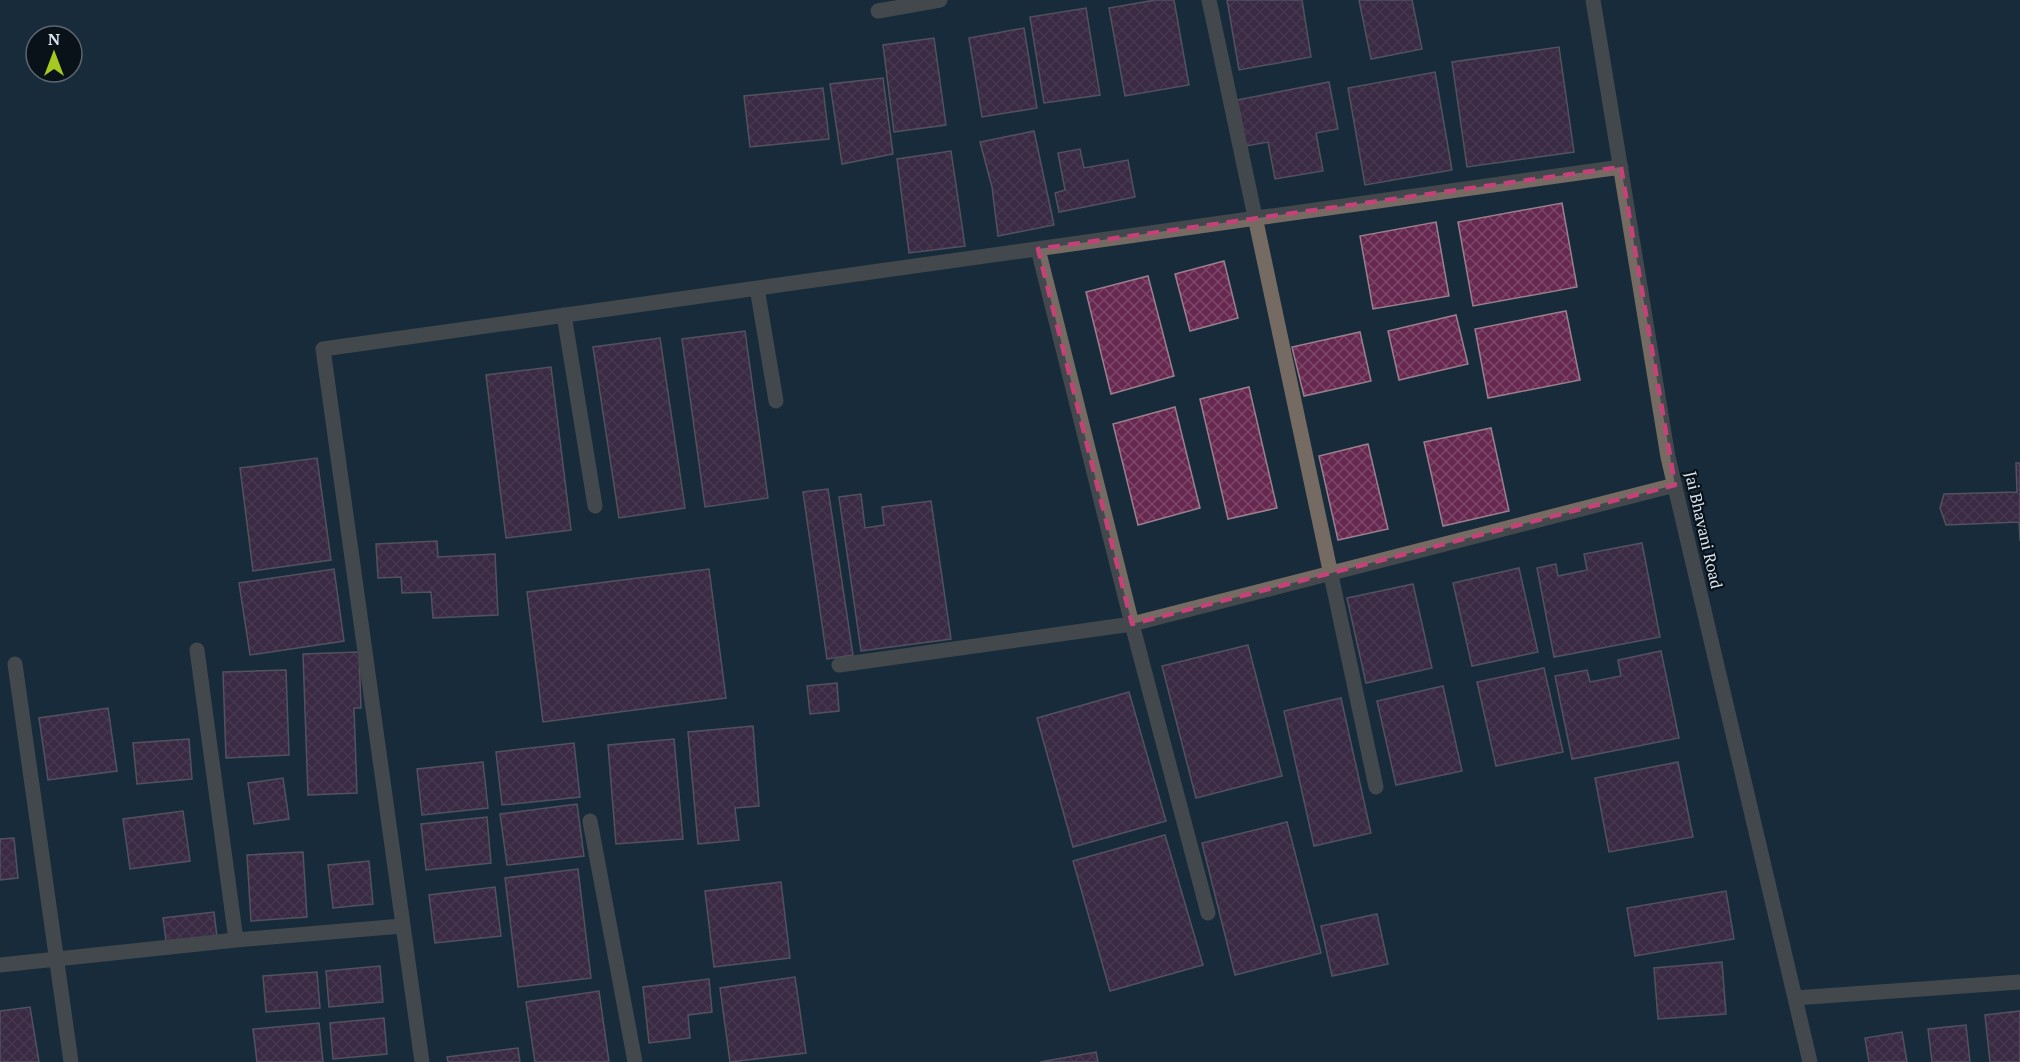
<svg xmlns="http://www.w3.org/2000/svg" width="2020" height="1062" font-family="'PT Serif',serif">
<defs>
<pattern id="building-cross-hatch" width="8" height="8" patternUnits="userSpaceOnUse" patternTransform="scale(1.5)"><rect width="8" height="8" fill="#67284f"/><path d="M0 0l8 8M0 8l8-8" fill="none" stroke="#7c4769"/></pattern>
</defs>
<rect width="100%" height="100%" fill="#172b3a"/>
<path fill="url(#building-cross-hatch)" stroke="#9a7f8d" stroke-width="1.5" d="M1155,0H1174L1189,85L1125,96L1109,8Z
M1227,0H1302L1311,57L1239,70Z
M1359,0H1412L1422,49L1371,59Z
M1086,8L1100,95L1044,103L1030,17Z
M1024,28L1037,108L982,117L969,38Z
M934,38L946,125L894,132L883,45Z
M1559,47L1574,152L1467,167L1452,62Z
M1435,72L1452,170L1365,185L1348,88Z
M883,78L893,154L842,164L830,84Z
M1329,82L1338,129L1316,133L1323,171L1275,179L1268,142L1246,146L1237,100Z
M823,88L829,139L750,147L744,96Z
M1034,131L1054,225L998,236L992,187L980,142Z
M1080,149L1084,168L1128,160L1135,197L1059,212L1055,193L1065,190L1058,153Z
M951,151L965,246L909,253L897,159Z
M1562,203L1577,287L1473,306L1458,222Z
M1436,222L1449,296L1373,309L1360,236Z
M1224,261L1238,318L1190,331L1175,274Z
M1148,276L1174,376L1111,394L1086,292Z
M1566,311L1580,380L1488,398L1475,329Z
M1456,315L1468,364L1399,380L1388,331Z
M745,331L768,498L705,507L682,339Z
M1360,332L1371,381L1304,396L1292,347Z
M660,338L685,508L619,518L593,347Z
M551,367L571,530L506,538L486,375Z
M1249,387L1277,508L1228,519L1200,399Z
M1175,407L1200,508L1138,525L1113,424Z
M1491,428L1509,511L1443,526L1424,442Z
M1368,444L1388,529L1338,540L1319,456Z
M317,458L331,560L253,571L240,468Z
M2016,463H2020V541L2019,522L1946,525L1940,508L1944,494L2017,492Z
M828,489L853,655L827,659L803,492Z
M861,494L865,528L884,525L882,507L931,501L951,639L861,651L839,497Z
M437,541L438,557L495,554L498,615L433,618L431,592L402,593L401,577L378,578L376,544Z
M1642,543L1660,637L1554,657L1537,568L1556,564L1558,576L1587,570L1584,554Z
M1519,568L1538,652L1472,666L1453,583Z
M334,569L344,641L250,655L239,583Z
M709,569L726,698L543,722L527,592Z
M1413,584L1432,668L1366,683L1347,598Z
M1248,645L1282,776L1196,798L1162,666Z
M1661,651L1679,738L1572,759L1555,676L1587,670L1590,682L1621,676L1618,660Z
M359,652L361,708H354L357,793L308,795L303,654Z
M1544,668L1563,752L1496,766L1477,682Z
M286,670L289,755L226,758L223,672Z
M837,683L839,711L810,714L807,686Z
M1443,686L1462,771L1396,785L1377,701Z
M1129,692L1166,821L1073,847L1037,718Z
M1341,698L1371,833L1314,846L1284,711Z
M108,708L117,771L48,780L39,718Z
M753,726L759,806L735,808L739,840L698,844L688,732Z
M189,739L192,779L137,784L133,743Z
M674,739L683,839L616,844L608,745Z
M574,743L580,797L502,805L496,752Z
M483,762L488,808L422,815L417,769Z
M1678,762L1693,837L1609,852L1595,778Z
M283,778L289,819L254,824L248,783Z
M577,804L584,856L507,865L500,814Z
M183,811L190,861L130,869L123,819Z
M487,817L491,863L426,870L421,824Z
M1287,822L1321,953L1235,975L1202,843Z
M1165,835L1203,965L1110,991L1073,861Z
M14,838L18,878L0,880V839Z
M303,852L307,917L251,921L247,855Z
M369,861L373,904L333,908L328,865Z
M578,869L591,978L518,987L505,878Z
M781,882L790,958L714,967L705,891Z
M495,887L501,936L435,943L429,895Z
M1726,891L1734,939L1635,956L1627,908Z
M214,912L217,937L166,941L163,918Z
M1377,914L1388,964L1332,976L1321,926Z
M1722,962L1726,1014L1658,1019L1654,968Z
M380,966L383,1002L329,1007L326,971Z
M317,972L320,1008L266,1012L263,976Z
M795,977L806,1053L730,1062L720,988Z
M709,979L712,1012L688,1015L690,1038L649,1043L643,987Z
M599,991L609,1062H535L526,1002Z
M30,1007L39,1062H0V1011Z
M2020,1011V1062H1990L1985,1015Z
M384,1018L387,1054L333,1059L330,1023Z
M319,1023L323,1062H257L253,1029Z
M1966,1025L1970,1062H1932L1928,1029Z
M1902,1032L1907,1062H1869L1865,1038Z
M518,1048L520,1062H448L447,1057Z
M1096,1052L1098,1062H1040Z"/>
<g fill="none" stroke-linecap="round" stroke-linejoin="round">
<path stroke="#756b63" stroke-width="15" d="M1209,0L1376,787
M1593,0L1668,457L1810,1062
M878,11L940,0
M1038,249L1132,624L1675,485
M757,288L776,401
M564,315L595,506
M197,650L236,940
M15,664L71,1062
M839,665L1132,624L1208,913
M590,821L635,1062
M0,965L236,940L402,926
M1795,998L2020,982
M422,1062L323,349L1621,167"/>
</g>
<path d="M0 0H2020V1062H0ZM1621,167L1675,485L1132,624L1038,249Z" fill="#172b3a" fill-opacity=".55" fill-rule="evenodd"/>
<path fill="none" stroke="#c74179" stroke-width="4.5" stroke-dasharray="12 8" stroke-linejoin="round" d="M1621,167L1675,485L1132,624L1038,249Z"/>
<g text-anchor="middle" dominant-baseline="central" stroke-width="4.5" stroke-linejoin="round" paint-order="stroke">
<g font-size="16" fill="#d9e5f0" stroke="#0a1219">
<text transform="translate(1704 530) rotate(77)">Jai Bhavani Road</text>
</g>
</g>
<g transform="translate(54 54)"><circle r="28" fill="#0a1219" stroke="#5d666f" stroke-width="1.5"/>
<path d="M0-4.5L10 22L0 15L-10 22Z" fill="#a6c821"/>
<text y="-9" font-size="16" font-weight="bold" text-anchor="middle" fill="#d9e5f0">N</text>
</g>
</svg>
